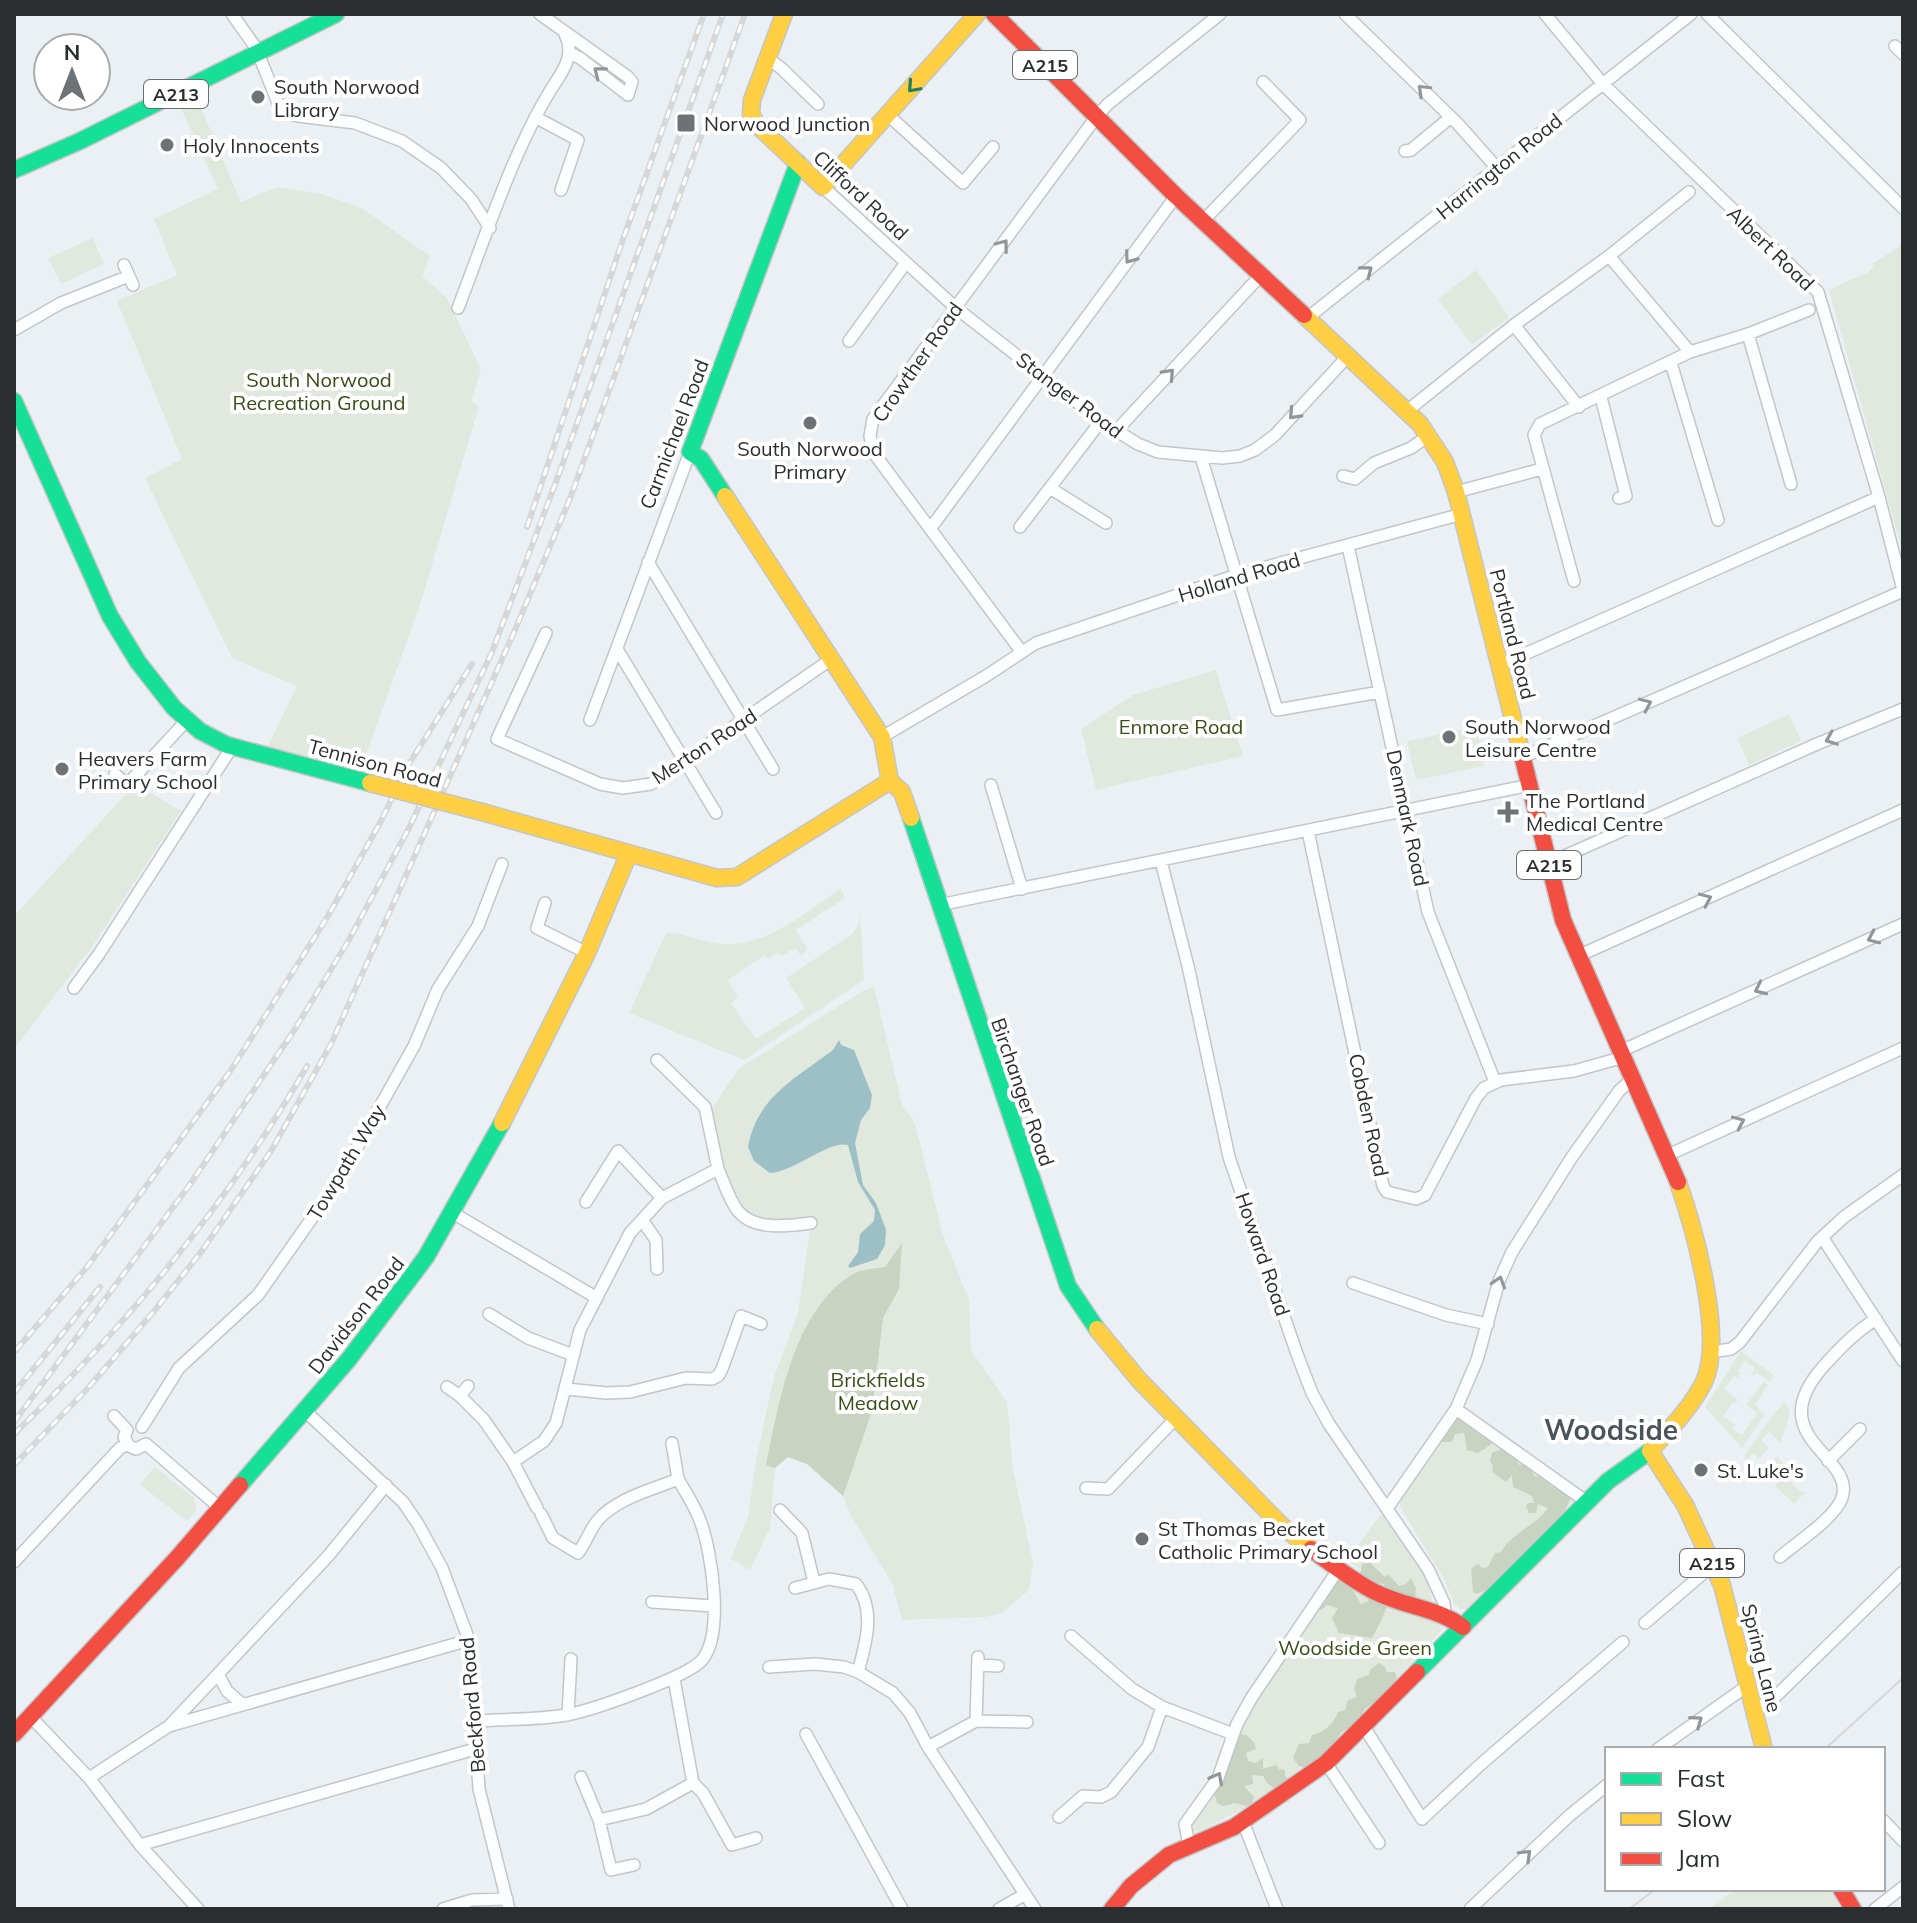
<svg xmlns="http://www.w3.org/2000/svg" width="1917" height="1923" font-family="Mulish,sans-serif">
<rect width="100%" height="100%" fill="#ebf0f5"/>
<path fill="#e1e9de" d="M196,96L241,202L277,187L322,194L363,209L430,256L422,276L447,298L481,369L471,402L479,406L421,602L360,772L268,746L297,686L232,658L145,478L182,459L117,301L177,275L154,219L218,189L179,104Z
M93,238L104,264L61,284L48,258Z
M1903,244V554L1829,290L1870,271L1874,266L1872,264Z
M1476,270L1509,317L1472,345L1438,299Z
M1216,670L1243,756L1096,790L1081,729L1133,695Z
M1789,714L1801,741L1749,765L1737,738Z
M1477,727L1484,766L1416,780L1407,741Z
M137,782L144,789L181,811L92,947L14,1049V916Z
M841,888L845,898L796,930L807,949L801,956L795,948L781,956L778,953L768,959L765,955L731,978L728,980L738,997L731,1003L756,1039L805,1008L786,978L852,934L859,924L860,912L864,980L744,1060L629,1013L666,933C684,932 702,942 720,944C766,948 806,912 841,888Z
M874,986L902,1105L915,1123L943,1235L969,1300L971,1350L1007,1402L1013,1469L1033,1562L1029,1590L1002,1613L985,1617L902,1620L892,1583L851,1516L843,1496L807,1464L788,1457L775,1468L770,1528L750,1570L731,1559L748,1516L756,1460L774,1377L798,1313L811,1223L766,1224L735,1215L710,1111L738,1069L861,992Z
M1741,1351L1774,1375L1770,1382L1757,1373L1754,1376L1751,1374L1755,1368L1745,1361L1738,1370L1741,1373L1737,1378L1734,1376L1724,1389L1738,1400L1736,1403L1733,1402L1723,1416L1735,1425L1733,1429L1742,1435L1757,1413L1746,1405L1764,1381L1768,1385L1755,1405L1765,1414L1742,1448L1705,1407Z
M1785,1402C1796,1415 1783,1428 1781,1443L1769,1432L1761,1440L1769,1448L1759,1459L1753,1454L1747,1460L1744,1456L1770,1418Z
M1461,1422L1575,1499L1466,1609H1460L1454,1603L1444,1579L1400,1507L1402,1496L1452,1423Z
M1779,1455V1459L1795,1475L1790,1481L1801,1492H1806L1794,1504L1775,1486L1780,1480L1767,1467Z
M155,1467L194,1498L197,1510L187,1521L139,1484Z
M1385,1514C1403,1539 1427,1569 1432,1600L1429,1603L1386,1586L1352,1564L1351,1555L1380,1515Z
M1338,1581L1391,1607L1437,1622L1442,1630L1400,1675L1298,1770L1257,1802L1199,1831H1193L1192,1823C1220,1791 1227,1756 1246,1720C1270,1671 1306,1626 1338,1581Z
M1735,1889H1829L1841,1909H1709Z"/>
<path fill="#c8d3c1" d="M902,1243L899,1289L883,1318L872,1411L843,1496L807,1464L788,1457L775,1468L766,1465C779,1403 794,1307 855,1273C863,1269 875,1269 885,1267Z
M1459,1418L1478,1432L1485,1434L1492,1444L1478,1453L1467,1450L1464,1433L1455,1434L1452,1442H1442L1440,1437L1446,1428H1452L1453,1420Z
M1503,1448L1515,1457L1519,1465L1525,1464L1531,1469L1534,1476L1545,1477L1552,1487L1557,1485L1571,1498L1557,1527L1552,1525L1486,1590L1477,1594L1473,1592L1471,1569L1478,1564L1482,1568L1488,1567L1495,1553L1501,1552C1512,1532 1536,1526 1548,1508L1538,1504L1536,1513H1529L1526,1506L1528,1503H1534L1532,1496L1513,1487L1512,1475L1506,1482L1492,1472L1493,1466L1490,1461L1492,1453Z
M1368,1561L1385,1577L1388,1574L1399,1586L1406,1584L1411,1578L1416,1588L1415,1598L1387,1593L1384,1584L1374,1583L1360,1575L1362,1565Z
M1339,1581L1350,1586L1361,1604L1368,1601L1370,1595L1387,1603C1386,1613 1376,1631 1372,1638L1339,1633L1332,1618L1338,1608L1327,1605L1321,1610L1317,1607L1334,1582Z
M1379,1663L1385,1667L1387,1672H1395L1397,1681L1393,1688L1365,1709L1355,1724L1342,1732L1324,1755L1307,1768L1299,1766L1293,1758L1299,1744L1309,1743L1312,1735C1324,1732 1333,1725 1338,1712L1345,1710L1348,1700L1357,1697L1354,1689L1357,1679L1369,1675L1370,1670Z
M1239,1734L1246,1735L1254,1742L1256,1749L1246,1753L1248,1761L1256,1763L1263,1758V1769L1276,1765L1279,1769L1285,1770V1776L1289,1779L1275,1789L1267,1783L1263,1776L1252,1775L1253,1784L1244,1786L1254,1797L1252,1803L1247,1806L1234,1803L1223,1806L1217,1803L1214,1793Z"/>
<path fill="#9cc0c5" d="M839,1040L841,1045L854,1050L872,1095L870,1108L861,1120L855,1143L863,1185L876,1203L886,1230L885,1245L877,1259L850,1268L848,1266L858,1252L860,1234L874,1221L875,1210L858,1182L848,1145C829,1140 794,1172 770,1173L754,1161L748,1147C757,1097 796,1078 833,1050Z"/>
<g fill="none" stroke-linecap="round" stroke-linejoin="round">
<g stroke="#c2c6c9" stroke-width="14">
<path id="street" d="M232,14L256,48L278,103L285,112L298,116L355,123L402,141L441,168L471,199L490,228
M540,14L628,77L632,82L628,95L580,58L570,53
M1345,14L1458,124L1496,167
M1545,14L1603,84L1818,292L1879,497L1903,590
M1707,14L1903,208
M1895,46L1903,54
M767,58L781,68L818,104
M888,115L963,183L993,147
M535,117L578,140L561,190
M1405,151L1411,150L1451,117
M823,187L956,308L1101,421L1138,444L1158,452L1222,458L1240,456L1255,450L1275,435L1347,357
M1203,221L1300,120L1263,82
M1609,256L1690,352
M124,265L133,285
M458,308C485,238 512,154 550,91C562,72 576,56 565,34
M1306,319L1691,14
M1514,325L1579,407
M14,330L61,303L129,276
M1748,334L1791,484
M849,341L905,264
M1671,363L1718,520
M1601,397L1626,496L1619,498
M1407,411L1514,325L1609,256L1689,192
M1116,431L1261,275
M1201,457L1277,710L1380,692
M1343,476L1355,479L1374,463L1411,448L1428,436
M1050,488L1106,523
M1456,492L1542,469
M1020,527L1101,421
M930,529L1176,196
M1348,546L1428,912L1495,1082
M648,562L773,769
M1574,581L1534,435L1540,424L1690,352L1748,334L1809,310
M546,633L497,739L600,784L623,788L651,784L830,660
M617,649L716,813
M1021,651L873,452L870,436L873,419L1097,116L1108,104L1220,14
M1500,665L1879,497
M590,720L690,452
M882,737L986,676L1036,643L1237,575L1462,514
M1523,757L1903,591
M115,774L127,785L187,720
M991,785L1022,889
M1308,831L1383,1186L1387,1192L1416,1199L1425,1195L1476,1098L1484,1088L1501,1080L1574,1071L1624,1057
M1161,861L1188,966L1229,1157L1297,1354L1312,1393L1329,1424L1428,1569L1444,1603L1445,1614
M1549,863L1817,744L1903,709
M545,903L537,928L587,953
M939,905L1530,785
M1578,956L1903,810
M74,988L99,954L232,747
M1621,1051L1903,924
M657,1060L705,1107L718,1169
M1668,1155L1903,1048
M586,1202L618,1151L662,1198
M453,1213L597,1298
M642,1220L656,1240L657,1269
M1822,1237L1903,1361
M1353,1283L1446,1315L1488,1324
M489,1314L528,1338L573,1355
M1711,1352L1731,1349L1740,1342L1817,1242L1844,1217L1903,1175
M468,1386L460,1396L484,1420L513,1462L544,1441L556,1423L580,1330L630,1233L662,1198L718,1169C724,1182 729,1200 738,1211C754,1231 788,1226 811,1223
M447,1387L460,1396
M567,1389L606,1393L630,1392L686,1378L712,1379L718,1376L722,1369L741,1316L761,1324
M1456,1409L1587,1502
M305,1411L403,1502L418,1524L442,1568L469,1640L479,1789L509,1909
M114,1416L127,1430
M142,1427L179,1368L258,1295L338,1181L414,1046L438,989L478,926L502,864
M127,1430L124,1437L129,1446L136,1449L146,1444
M672,1443L678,1479
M146,1444L220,1508
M1828,1461L1860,1429
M513,1462L537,1508
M1086,1488L1108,1489L1177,1417
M1388,1507L1456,1409L1477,1360L1499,1281L1512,1252L1572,1157L1619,1091L1633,1078
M780,1510L802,1533L814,1582
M1780,1557C1796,1543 1835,1518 1842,1498C1856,1455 1761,1439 1822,1368C1839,1349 1854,1333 1876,1319
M14,1562L120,1448L127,1445
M795,1588L829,1579L856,1584C876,1610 866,1643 858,1672
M652,1602L714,1606
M1645,1623L1713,1565
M1071,1636L1132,1689L1162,1707L1233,1734
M978,1665L998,1666
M769,1667L815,1664L844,1667L858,1672L893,1693L910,1713L928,1747L1035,1909
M218,1674L329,1555L386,1485
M674,1679L693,1783L703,1793L732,1845L756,1838
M242,1704L227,1691L218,1674L169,1726L469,1640
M1753,1709L1770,1702L1903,1572
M568,1715L571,1659
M31,1717L89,1778L140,1845L198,1909
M475,1721C505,1719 537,1720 566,1715C590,1711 688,1677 702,1660C724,1634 712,1554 701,1523C696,1508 686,1493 678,1479C652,1490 617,1498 598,1520C590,1529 586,1543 578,1553L553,1538L541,1514
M976,1721L978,1657
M1364,1727L1422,1819L1481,1764L1623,1642
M806,1734L902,1909
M928,1747L976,1721L1027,1722
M1658,1749L1747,1686
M1326,1763L1379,1843
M581,1777L599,1820
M89,1778L169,1726
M1059,1817L1083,1796L1101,1797L1111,1792L1148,1747L1162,1707
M1883,1820L1903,1841
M1243,1822L1277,1909
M140,1845L475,1749
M1189,1846L1185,1824L1218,1778L1237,1724L1252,1697L1338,1570
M634,1865L611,1870L599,1820L646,1809L693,1783
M443,1909L472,1900L507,1899
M999,1909L1024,1895
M1470,1909L1569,1816L1607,1785
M1875,1909L1903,1887"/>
</g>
<g stroke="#c2c6c9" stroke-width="19">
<path id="fast" d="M14,170L80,141L336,14
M14,401L110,616L138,662L174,708L200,731L227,745L370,783
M725,496L701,459L690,452L798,163
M911,818L1068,1286L1097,1329
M240,1485L349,1359L426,1257L502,1123
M1417,1672L1608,1481L1650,1451"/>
</g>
<g stroke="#c2c6c9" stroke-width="19">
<path id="slow" d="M784,14L752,100L751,114L757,125L823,187L977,14
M1304,315L1420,424L1445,462L1456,492L1521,751
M725,496L882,737L890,781L902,792L911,818
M482,812L717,878L737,877L890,781
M502,1123L587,953L629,853
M1678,1182C1694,1228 1725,1337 1704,1382C1691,1408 1669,1430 1650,1451L1685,1505L1722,1585L1764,1749
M1097,1329L1139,1380L1283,1527L1311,1549"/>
</g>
<g stroke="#c2c6c9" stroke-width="19">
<path id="jam" d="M994,14L1176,196L1304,315
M1521,751L1563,920L1678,1182
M1311,1549C1332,1565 1352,1580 1375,1592C1405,1607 1435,1607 1463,1627
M14,1734L178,1557L240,1485
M1841,1889L1853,1909
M1112,1909L1131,1886L1169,1855L1234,1827L1326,1763L1417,1672"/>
</g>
<use href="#street" stroke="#fcfdfe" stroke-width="11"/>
<use href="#fast" stroke="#16e098" stroke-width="16"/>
<use href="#slow" stroke="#ffcf43" stroke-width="16"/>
<use href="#jam" stroke="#f24e42" stroke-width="16"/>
<path stroke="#d6d7d8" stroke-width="2" d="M1825,1749L1903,1678
M1629,1909L1656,1889"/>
<g stroke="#d6d7d8" stroke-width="6">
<path id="rail" d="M527,527L621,245L704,14
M16,1350L87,1267L231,1070L328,916L380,823L407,767L472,664
M14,1393L100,1287
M14,1422L191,1183L295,1029L350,938L409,828L492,652L560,471L723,14
M14,1434C127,1325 229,1202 307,1066
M14,1465L89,1387L155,1310L201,1252L271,1151L331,1044L515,630L571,496L745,14"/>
</g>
<use href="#rail" stroke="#fff" stroke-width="3" stroke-dasharray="9" stroke-linecap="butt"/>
<g stroke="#c2c6c9" stroke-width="19" stroke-linecap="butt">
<path id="slow-bridge" d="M370,783L482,812"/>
</g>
<use href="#slow-bridge" stroke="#ffcf43" stroke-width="16"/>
</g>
<defs><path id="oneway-chevron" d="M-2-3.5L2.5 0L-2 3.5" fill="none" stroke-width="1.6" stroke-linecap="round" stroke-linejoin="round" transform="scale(2)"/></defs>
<g stroke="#939698">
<use href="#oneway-chevron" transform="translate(599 72) rotate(-142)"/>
<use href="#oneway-chevron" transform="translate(1423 90) rotate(-136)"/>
<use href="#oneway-chevron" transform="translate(1003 245) rotate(-53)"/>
<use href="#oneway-chevron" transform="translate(1130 258) rotate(126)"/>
<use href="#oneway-chevron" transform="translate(1367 271) rotate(-38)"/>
<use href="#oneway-chevron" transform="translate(1169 374) rotate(-47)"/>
<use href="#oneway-chevron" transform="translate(1294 414) rotate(133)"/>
<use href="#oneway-chevron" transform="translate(1646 704) rotate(-24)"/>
<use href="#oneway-chevron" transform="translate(1831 739) rotate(158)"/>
<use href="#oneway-chevron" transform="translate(1706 899) rotate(-24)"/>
<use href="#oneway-chevron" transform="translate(1873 938) rotate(156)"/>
<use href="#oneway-chevron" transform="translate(1760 989) rotate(155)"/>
<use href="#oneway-chevron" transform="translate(1739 1122) rotate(-24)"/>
<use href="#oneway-chevron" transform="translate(1499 1282) rotate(-72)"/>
<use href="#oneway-chevron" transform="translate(1697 1721) rotate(-36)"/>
<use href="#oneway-chevron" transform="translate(1217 1778) rotate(-62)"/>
<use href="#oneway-chevron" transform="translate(1526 1855) rotate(-44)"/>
</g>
<use stroke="#217e5f" href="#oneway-chevron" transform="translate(913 87) rotate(132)"/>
<g fill="#6e7276" stroke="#fff" stroke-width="3">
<circle cx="258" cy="97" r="8"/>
<rect x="676" y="113" width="20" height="20" rx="4"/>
<circle cx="167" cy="145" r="8"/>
<circle cx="810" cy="423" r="8"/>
<circle cx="1449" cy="737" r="8"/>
<circle cx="62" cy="769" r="8"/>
<path d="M1504 800h8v8h8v8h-8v8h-8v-8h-8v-8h8z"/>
<circle cx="1701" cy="1470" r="8"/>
<circle cx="1142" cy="1539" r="8"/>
</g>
<g text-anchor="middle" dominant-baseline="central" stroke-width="8" stroke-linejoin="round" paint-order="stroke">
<g fill="#fff" stroke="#6a6d6f" stroke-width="2">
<rect x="1013" y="51" width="64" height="28" rx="6"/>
<rect x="144" y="80" width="64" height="28" rx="6"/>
<rect x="1517" y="851" width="64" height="28" rx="6"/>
<rect x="1680" y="1549" width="64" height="28" rx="6"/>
</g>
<g font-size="18" font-weight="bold" fill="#2a2e31">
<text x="1045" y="65">A215</text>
<text x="176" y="94">A213</text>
<text x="1549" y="865">A215</text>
<text x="1712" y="1563">A215</text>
</g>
<g font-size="20" fill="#2a2e31" stroke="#fff" text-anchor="start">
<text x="274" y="86">South Norwood<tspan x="274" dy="23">Library</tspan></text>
<text x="704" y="123">Norwood Junction</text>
<text x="183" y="145">Holy Innocents</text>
<text x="810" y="448" text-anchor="middle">South Norwood<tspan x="810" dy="23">Primary</tspan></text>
<text x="1465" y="726">South Norwood<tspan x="1465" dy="23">Leisure Centre</tspan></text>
<text x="78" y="758">Heavers Farm<tspan x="78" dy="23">Primary School</tspan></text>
<text x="1526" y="800">The Portland<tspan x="1526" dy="23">Medical Centre</tspan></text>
<text x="1717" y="1470">St. Luke's</text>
<text x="1158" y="1528">St Thomas Becket<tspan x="1158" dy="23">Catholic Primary School</tspan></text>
</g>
<g font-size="20" fill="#2a2e31" stroke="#fff">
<text transform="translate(1499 166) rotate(-39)">Harrington Road</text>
<text transform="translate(861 195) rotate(43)">Clifford Road</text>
<text transform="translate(1771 248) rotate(44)">Albert Road</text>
<text transform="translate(917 362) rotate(-55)">Crowther Road</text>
<text transform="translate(1070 395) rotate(37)">Stanger Road</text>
<text transform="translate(674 434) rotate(-69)">Carmichael Road</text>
<text transform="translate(1239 577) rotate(-17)">Holland Road</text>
<text transform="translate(1513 634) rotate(76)">Portland Road</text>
<text transform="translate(704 746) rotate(-33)">Merton Road</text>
<text transform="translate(375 763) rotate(15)">Tennison Road</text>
<text transform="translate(1408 818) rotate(78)">Denmark Road</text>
<text transform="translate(1023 1092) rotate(71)">Birchanger Road</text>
<text transform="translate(1369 1115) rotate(78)">Cobden Road</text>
<text transform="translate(346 1162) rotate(-59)">Towpath Way</text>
<text transform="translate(1263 1254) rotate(71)">Howard Road</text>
<text transform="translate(356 1315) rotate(-52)">Davidson Road</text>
<text transform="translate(1762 1658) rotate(76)">Spring Lane</text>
<text transform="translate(472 1705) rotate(-95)">Beckford Road</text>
</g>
<g font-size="20" fill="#394d16" stroke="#fff">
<text x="319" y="379">South Norwood<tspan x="319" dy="23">Recreation Ground</tspan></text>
<text x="1181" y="726">Enmore Road</text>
<text x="878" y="1379">Brickfields<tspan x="878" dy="23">Meadow</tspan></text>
<text x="1355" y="1647">Woodside Green</text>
</g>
<g font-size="28" font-weight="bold" fill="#4c545b" stroke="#fff">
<text x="1611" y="1429">Woodside</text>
</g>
</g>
<rect width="1917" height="1923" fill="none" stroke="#2a2e31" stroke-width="32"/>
<rect x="1605" y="1747" width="280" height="144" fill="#ffffff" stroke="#aaabad" stroke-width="2"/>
<rect x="1621" y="1773" width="40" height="12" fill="#16e098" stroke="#aaabad" stroke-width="2"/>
<text x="1677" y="1787" font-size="24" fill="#2a2e31">Fast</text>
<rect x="1621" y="1813" width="40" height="12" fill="#ffcf43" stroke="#aaabad" stroke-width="2"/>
<text x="1677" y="1827" font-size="24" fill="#2a2e31">Slow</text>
<rect x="1621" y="1853" width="40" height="12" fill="#f24e42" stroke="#aaabad" stroke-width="2"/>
<text x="1677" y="1867" font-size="24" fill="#2a2e31">Jam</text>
<g transform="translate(72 72)"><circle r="38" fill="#ffffff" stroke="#aaabad" stroke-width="2"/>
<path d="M0-6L14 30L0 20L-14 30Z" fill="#6e7276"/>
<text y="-12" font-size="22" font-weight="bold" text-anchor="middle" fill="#2a2e31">N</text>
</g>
</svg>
